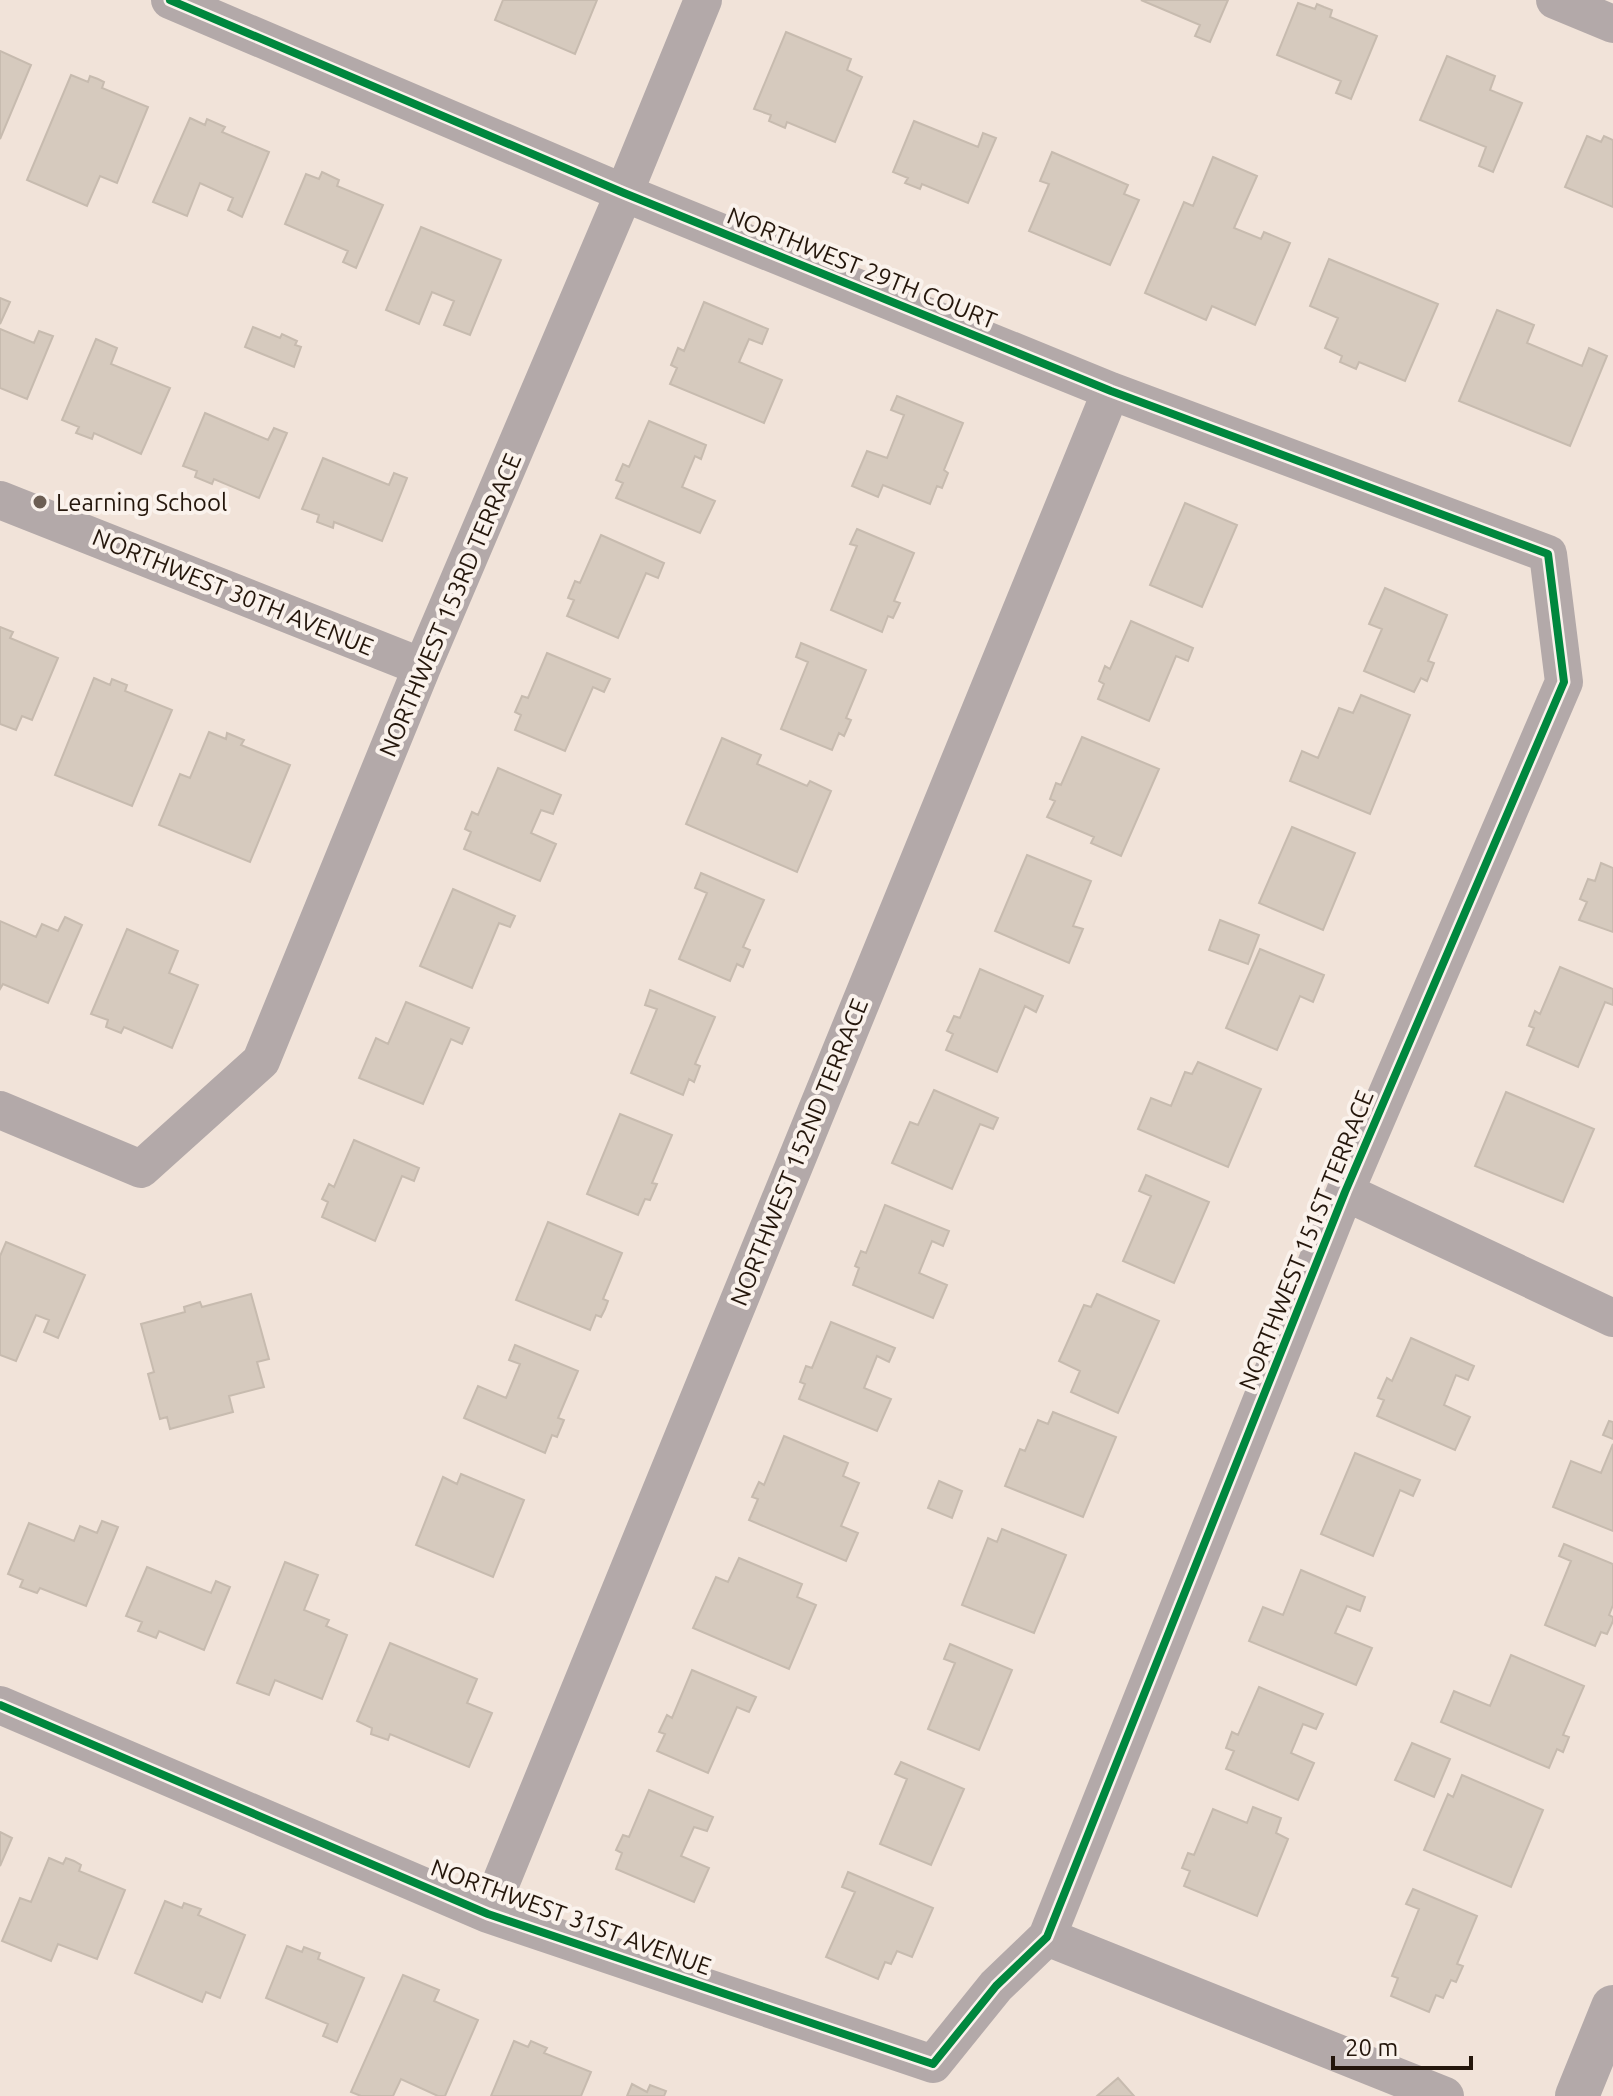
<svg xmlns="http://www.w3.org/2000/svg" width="1613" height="2096" font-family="Ubuntu,sans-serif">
<rect width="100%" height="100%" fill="#f1e3d9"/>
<path fill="#d6cabe" stroke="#c7bbaf" stroke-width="2" d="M503,0H597L575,54L495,20Z
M1141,0H1228L1210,42L1195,36L1200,25Z
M1298,3L1315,9L1317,4L1324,7L1332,10L1330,17L1377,36L1351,99L1336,93L1341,81L1277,55Z
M786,32L851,59L847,70L862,77L835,142L787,122L785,128L769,121L771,115L754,109Z
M0,51L31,65L0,139Z
M1447,56L1495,76L1490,90L1522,103L1493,172L1479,166L1486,147L1420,120Z
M71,75L88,82L90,76L98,79L104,82L102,88L148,107L117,183L100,176L87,206L27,180Z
M190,118L205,125L207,119L225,127L222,132L269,152L242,217L228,210L233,198L200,183L187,216L153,202Z
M914,121L978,147L983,133L996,138L968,203L922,184L920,189L905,183L908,178L893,172Z
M1587,136L1601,142L1604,136L1613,140V207L1565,187Z
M1052,152L1128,185L1124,194L1139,200L1110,265L1029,231L1049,184L1040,181Z
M1213,157L1257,176L1234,228L1261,239L1264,232L1290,243L1255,325L1212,306L1206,320L1145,293L1184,202L1193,206Z
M322,172L339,180L337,186L383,205L356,268L343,262L348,251L285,224L306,174L319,179Z
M421,227L501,260L470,335L444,325L454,301L432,292L419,324L386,310Z
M1329,259L1438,304L1405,381L1359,362L1356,369L1340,362L1342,356L1325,348L1338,318L1310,306Z
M0,298L10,302L0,324Z
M704,302L768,329L762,344L749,339L739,362L782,380L764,423L670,384L677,368L671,365L678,348L684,351Z
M1497,310L1534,325L1527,343L1582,366L1589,348L1607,356L1570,446L1459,401Z
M253,327L280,338L282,334L297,341L295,345L301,347L294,367L245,347Z
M0,329L34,343L39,331L53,336L27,399L0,388Z
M96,339L117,348L111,364L170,388L141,454L94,433L92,439L76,433L79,427L62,420Z
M897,396L963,423L944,470L948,473L942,488L937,486L930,504L883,485L878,497L852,486L867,451L887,458L904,415L891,410Z
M205,413L268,440L274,428L287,433L259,498L214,479L212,484L195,477L197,471L183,466Z
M649,421L706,445L701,459L695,456L682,487L715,501L700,533L616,498L623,483L616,480L623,464L629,467Z
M323,458L389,485L394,473L407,478L382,541L334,522L333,528L317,522L319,515L302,509Z
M1185,503L1237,525L1202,607L1150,585Z
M857,529L914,553L894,601L900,603L893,618L888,616L882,632L831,610L857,546L850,544Z
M601,535L664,563L658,578L646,573L618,638L567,616L574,600L568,598L575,581L580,583Z
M1385,588L1447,615L1428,661L1434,663L1427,681L1421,678L1414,692L1364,671L1382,629L1369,624Z
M1131,621L1193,648L1188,661L1176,656L1149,721L1098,699L1104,684L1099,681L1105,666L1110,669Z
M0,627L13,632L10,638L58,658L32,720L22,716L16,730L0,724Z
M801,643L866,670L846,718L851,720L844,736L839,733L832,750L781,729L808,662L796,657Z
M547,653L610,679L604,692L593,687L565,751L515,730L521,715L515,712L522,696L528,698Z
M94,678L110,685L112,679L127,685L125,691L172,710L132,806L55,775Z
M1361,695L1410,715L1370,814L1290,781L1302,751L1318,758L1339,708L1353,713Z
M209,732L226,739L227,733L244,740L241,745L290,765L250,862L159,825L180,774L190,778Z
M1082,737L1159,769L1121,856L1091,843L1094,837L1047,817L1055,801L1050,799L1056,783L1061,785Z
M722,738L761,755L757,764L807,786L810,781L831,791L797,872L686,824Z
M498,768L561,795L553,814L541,810L531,833L556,844L540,881L464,849L471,832L465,829L472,812L478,815Z
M1292,827L1355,853L1323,930L1259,903Z
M1027,855L1091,881L1073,926L1083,929L1069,963L995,931Z
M1601,863L1613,868V932L1579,920L1587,902L1580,899L1588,879L1595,881Z
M701,873L764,900L743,947L750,950L743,967L737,964L730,981L679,959L707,893L695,888Z
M453,889L515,916L510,927L499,923L472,988L420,966Z
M65,917L82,925L48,1003L3,984L0,989V921L36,937L42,924L58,931Z
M1220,920L1259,935L1248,964L1209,950Z
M127,929L178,951L169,973L198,985L172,1048L124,1027L121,1033L106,1027L108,1020L91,1014Z
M1260,949L1324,975L1313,1002L1300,996L1277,1050L1226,1028Z
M1560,967L1613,989V1005L1605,1002L1578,1067L1527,1045L1534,1028L1529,1026L1535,1011L1540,1014Z
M980,969L1043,996L1036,1012L1025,1006L997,1072L946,1050L953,1034L947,1031L954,1016L960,1018Z
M650,990L715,1017L695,1064L700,1066L694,1082L689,1079L683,1095L631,1073L657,1009L645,1005Z
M406,1002L469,1028L462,1044L451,1039L423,1104L359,1078L376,1038L388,1044Z
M1198,1062L1261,1089L1228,1167L1138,1129L1151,1098L1171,1106L1185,1072L1192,1074Z
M934,1090L998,1118L993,1129L980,1124L952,1189L892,1163L910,1122L918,1125Z
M1506,1092L1594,1129L1563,1202L1475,1166Z
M620,1114L672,1135L652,1183L657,1184L650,1200L645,1199L638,1215L587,1194Z
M354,1140L419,1168L414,1181L402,1176L375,1241L322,1217L328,1202L322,1199L329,1184L334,1187Z
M1146,1175L1209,1202L1174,1283L1123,1261L1151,1196L1139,1191Z
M885,1205L949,1231L943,1246L932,1241L919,1273L947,1285L933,1318L853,1285L859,1268L855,1266L861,1251L866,1253Z
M548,1222L622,1253L603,1299L608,1301L605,1309L601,1317L596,1315L590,1330L516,1300Z
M6,1242L85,1275L58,1338L44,1332L49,1320L36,1315L16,1361L0,1355V1256Z
M251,1294L269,1359L257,1362L264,1387L229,1396L233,1412L170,1429L167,1417L160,1419L148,1374L154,1372L141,1324L185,1312L184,1307L200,1302L202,1307Z
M1097,1294L1159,1321L1118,1413L1071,1392L1080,1371L1059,1361L1084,1305L1091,1307Z
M831,1322L895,1348L889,1362L877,1356L864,1388L891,1399L877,1431L799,1399L805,1384L800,1382L806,1366L812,1368Z
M1411,1338L1474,1366L1468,1380L1456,1375L1444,1405L1470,1417L1455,1450L1377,1416L1384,1400L1378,1398L1387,1378L1392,1381Z
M515,1345L578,1371L558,1418L564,1420L557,1437L552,1435L545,1453L464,1418L478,1386L506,1398L520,1364L509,1360Z
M1053,1412L1116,1437L1083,1517L1005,1486L1020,1449L1025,1451L1038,1420L1048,1424Z
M1609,1421L1613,1422V1439L1603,1435Z
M784,1436L848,1463L843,1476L859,1483L841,1526L858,1533L846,1561L749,1520L758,1499L752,1497L759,1482L764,1485Z
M1613,1444V1531L1553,1507L1571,1461L1601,1473Z
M1355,1453L1420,1480L1413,1496L1400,1490L1373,1556L1321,1534Z
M461,1474L524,1500L493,1577L416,1545L443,1477L457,1484Z
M939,1481L962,1491L952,1518L928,1508Z
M102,1521L118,1527L86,1606L40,1588L37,1593L20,1587L23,1580L8,1574L29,1523L74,1541L80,1526L97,1533Z
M1002,1529L1066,1555L1034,1633L962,1605L988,1538L997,1542Z
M1564,1544L1613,1564V1605L1609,1615L1613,1617V1621L1607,1634L1601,1632L1595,1646L1545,1625L1571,1561L1559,1556Z
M739,1558L802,1584L797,1597L816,1605L789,1669L693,1628L716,1577L728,1582Z
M285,1562L318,1575L304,1610L329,1620L326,1626L347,1635L322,1699L275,1680L269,1695L237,1683Z
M147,1567L211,1593L216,1581L230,1587L204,1650L159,1631L156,1638L138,1631L142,1622L126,1616Z
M1301,1570L1365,1597L1360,1611L1347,1606L1335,1633L1372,1648L1356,1685L1249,1641L1263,1607L1283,1615Z
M390,1643L477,1679L467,1703L492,1713L469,1767L390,1734L388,1740L371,1734L372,1728L357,1721Z
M950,1644L1012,1670L979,1750L928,1729L955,1663L944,1659Z
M1511,1655L1584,1686L1563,1735L1569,1737L1563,1752L1557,1749L1549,1768L1441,1722L1454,1691L1490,1706Z
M692,1670L756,1697L749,1712L737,1707L708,1773L657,1751L665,1734L659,1732L667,1715L672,1718Z
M1259,1687L1323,1714L1316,1729L1303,1724L1291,1753L1314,1763L1298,1800L1226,1769L1234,1751L1226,1748L1232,1732L1238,1735Z
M1412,1743L1450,1759L1434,1797L1395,1780Z
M901,1762L964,1789L931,1865L880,1844L907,1779L895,1774Z
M1462,1775L1543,1810L1511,1887L1424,1850L1448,1794L1453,1797Z
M649,1790L713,1817L707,1831L694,1827L681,1856L709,1868L694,1902L616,1869L622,1853L616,1850L623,1835L629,1837Z
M1253,1807L1281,1818L1276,1833L1288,1839L1257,1916L1184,1886L1190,1871L1182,1868L1188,1853L1194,1855L1213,1809L1247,1823Z
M0,1832L12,1838L0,1866Z
M49,1858L63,1864L66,1858L74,1861L81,1865L79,1871L125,1890L97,1959L58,1944L51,1961L2,1941L20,1898L31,1902Z
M848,1872L933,1908L912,1957L897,1951L891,1964L885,1962L878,1979L826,1957L855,1892L842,1887Z
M1413,1889L1477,1916L1457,1964L1463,1966L1456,1982L1451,1980L1443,1998L1436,1995L1429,2012L1391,1996L1398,1978L1392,1976L1419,1909L1406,1904Z
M165,1901L182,1908L184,1903L201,1909L198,1915L245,1935L220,1998L206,1992L202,2002L135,1973Z
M287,1946L302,1952L304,1947L320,1953L318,1959L364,1978L337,2042L323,2036L328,2024L266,1998Z
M403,1975L439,1990L434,2001L478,2020L445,2096H438L401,2079L393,2096H361L351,2092Z
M514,2041L528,2047L531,2041L547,2048L544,2053L591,2072L581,2096H491Z
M1118,2078L1134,2096H1097Z
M632,2084L647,2092L650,2085L666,2091L664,2096H627Z"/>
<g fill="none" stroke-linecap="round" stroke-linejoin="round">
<path stroke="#b3a9a9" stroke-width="38" d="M1555,0L1613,24
M0,500L422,667
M0,1110L141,1169L261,1061L422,667L624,193L703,0
M1345,1192L1613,1318
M0,1705L488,1914L933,2064L996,1986L1047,1937L1345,1192L1564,682L1548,554L1111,391L624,193L170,0
M488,1914L1111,391
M1047,1937L1445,2096"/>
<path stroke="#b3a9a9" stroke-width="44" d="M1577,2096L1613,2007"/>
<g stroke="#faf2ec" stroke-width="13">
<path id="cycleway" d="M0,1705L488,1914L933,2064L996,1986L1047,1937L1345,1192L1564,682L1548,554L1111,391L624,193L170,0"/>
</g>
<use href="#cycleway" stroke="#00873e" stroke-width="8"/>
</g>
<circle fill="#6c5e53" stroke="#faf2ec" stroke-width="3" cx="40" cy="502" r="8"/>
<g text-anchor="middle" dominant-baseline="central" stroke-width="8" stroke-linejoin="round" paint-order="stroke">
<g font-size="24" fill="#24160b" stroke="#faf2ec">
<text transform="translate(862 268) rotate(22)">NORTHWEST 29TH COURT</text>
<text transform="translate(233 592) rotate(22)">NORTHWEST 30TH AVENUE</text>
<text transform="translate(450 605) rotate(-67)">NORTHWEST 153RD TERRACE</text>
<text transform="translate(799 1152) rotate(-68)">NORTHWEST 152ND TERRACE</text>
<text transform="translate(1306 1240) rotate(-68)">NORTHWEST 151ST TERRACE</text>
<text transform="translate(571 1917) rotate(20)">NORTHWEST 31ST AVENUE</text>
</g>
<g font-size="24" fill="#24160b" stroke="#faf2ec" text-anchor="start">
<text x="56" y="502">Learning School</text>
</g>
</g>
<path d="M1333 2056v12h138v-12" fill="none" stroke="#24160b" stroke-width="4"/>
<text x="1345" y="2056" font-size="24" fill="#24160b" stroke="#faf2ec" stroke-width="6" paint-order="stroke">20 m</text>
</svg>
